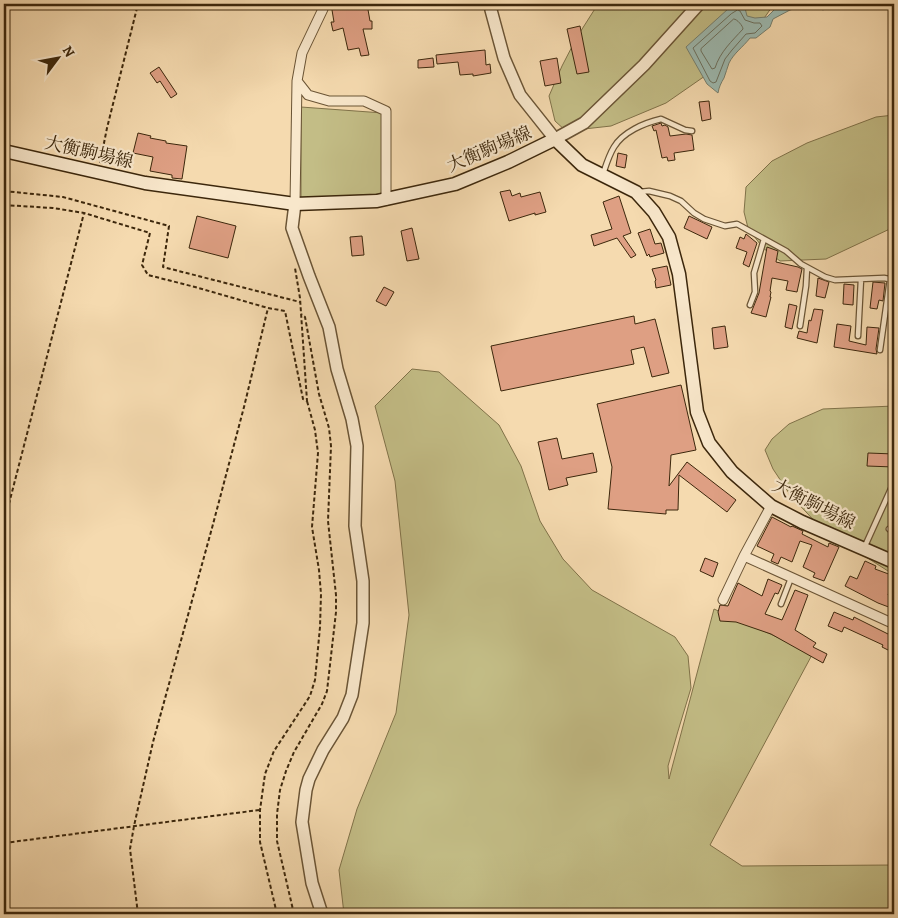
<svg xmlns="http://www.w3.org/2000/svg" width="898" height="918" font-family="Alegreya,'Noto Serif JP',serif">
<rect width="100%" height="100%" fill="#f5daaf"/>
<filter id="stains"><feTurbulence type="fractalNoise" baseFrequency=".004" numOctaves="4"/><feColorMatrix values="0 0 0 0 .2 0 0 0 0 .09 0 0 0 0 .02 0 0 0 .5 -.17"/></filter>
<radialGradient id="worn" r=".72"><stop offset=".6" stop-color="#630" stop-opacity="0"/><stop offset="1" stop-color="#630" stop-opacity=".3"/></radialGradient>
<path fill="#c3bd86" stroke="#807249" d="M598,4H774L760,24L715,69L666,103L611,126L566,131L555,121L549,96L562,66L577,37Z
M301,107L383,113V194L301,198Z
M894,115V227L826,259L780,261L763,248L748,228L744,212L746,187L772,161L807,143L876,117Z
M412,369L439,372L499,425L521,466L540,521L563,559L592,590L675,637L688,656L691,688L678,731L668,766L669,779L714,609L813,653L710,845L742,866L894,865V914H344L339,870L357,809L396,713L409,615L395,481L375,406Z
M894,406V574L888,571L822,529L791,496L773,469L765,450L772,439L789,424L823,409Z"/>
<path fill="#9dbab1" stroke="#767f6f" d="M739,4H744L747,16L755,18L767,17L776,8L782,4H833L823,10L812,4L790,10L773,19L770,27L756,38H750C743,47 734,53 729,63C727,68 726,73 724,78C721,83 719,87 718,93L707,84L686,47L728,9Z"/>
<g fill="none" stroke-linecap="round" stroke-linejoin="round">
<path stroke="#6c705e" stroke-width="1" d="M738,10L740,11L745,20L754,23H760L762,26L755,33L746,34L732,50L725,59L716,82L713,83L710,81L693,48L731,14Z
M734,19C737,19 743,26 743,29C732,41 720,52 715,68L712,69L701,51V49Z"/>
</g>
<path fill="#de9f83" stroke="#3c270c" d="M331,4H367L370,21H372V29H363L369,55L361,56L359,48L348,50L343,28L333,31L331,22H334Z
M580,26L589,72L577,74L567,29Z
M485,50L486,65L490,64L491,73L473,76V74L460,75L458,62L437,64L436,55Z
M433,58L434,67L418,68V60Z
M557,58L561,83L545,86L540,61Z
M159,67L177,94L171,98L160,81L157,83L150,73Z
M709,101L711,119L702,121L699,102Z
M661,123L662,126L665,125L668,127L670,136L686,134L692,135L694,150L674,153L675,160L668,161L667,157L662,158L656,130L654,131L652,126Z
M138,133L151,136L150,138L166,141V143L187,146L182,179L172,178V175L150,171L153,157L133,153Z
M618,153L627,155L625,168L616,166Z
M510,190L512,196L520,193L521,197L540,192L546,212L535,215V213L509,221L500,192Z
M619,196L631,233L623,236L636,255L631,258L617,238L594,246L591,235L612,229L603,202Z
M197,216L236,226L228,258L189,248Z
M689,216L712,227L707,239L684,228Z
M412,228L419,259L407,261L401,231Z
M650,229L655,244L661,243L664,253L650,257L649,254L647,256L638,233Z
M746,234L757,243L749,267L743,264L747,252L736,248L740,237L744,239Z
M362,236L364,255L352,256L350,237Z
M767,247L778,251L776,262L798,267L802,269L797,292L786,290L788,281L772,278L770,291L771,292L770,297H771L766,317L751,313L759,293Z
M667,266L671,285L656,288L655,281L656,280L652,269Z
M818,278L829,282L825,298L816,296Z
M873,282L885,283L883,301L879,300L877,309L870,308Z
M844,284L854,285L853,305L843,304Z
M384,287L394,292L386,306L376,301Z
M789,304L797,306L792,329L785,327Z
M814,309L823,310L817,343L797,338L799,331L807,333L809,320L811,321Z
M634,316L635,324L655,319L669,373L652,377L644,347L631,350L634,364L501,391L491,346Z
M837,324L851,326L849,341L866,345L867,327L879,328L876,349L877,354L834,347Z
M725,326L728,347L714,349L712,328Z
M681,385L696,450L671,455L669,486L687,462L736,500L727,512L679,475L678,510H666V514L608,509L612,467L597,404Z
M557,438L562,459L593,453L597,472L566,478L568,485L549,490L538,442Z
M868,453L894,454V467L867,466Z
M772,517L791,527L792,526L803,531L802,534L828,547L829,543L839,547L824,581L813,577L815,573L803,567L812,545L800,541L792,562L781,557L778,564L771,561L774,554L757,546Z
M705,558L718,563L713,577L700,571Z
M865,561L876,566L875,569L894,576L888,595L894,598V609L878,603L845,586L850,576L857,579Z
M768,579L782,585L778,594L775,593L765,614L782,620L795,590L808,595L795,630L816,643L813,647L827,654L823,663L814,658L771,634L736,622L720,621L718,612L720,605L728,606L738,583L762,596Z
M834,612L853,620L854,617L894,637V653L882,647L883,645L844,627L842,632L828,626Z"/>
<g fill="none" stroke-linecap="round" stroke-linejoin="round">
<g stroke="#6a5435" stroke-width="7">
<path id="service" d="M603,174C606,165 609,155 614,147C623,132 644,123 661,119L685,130L692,131
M639,192L649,191L670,196L681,201L694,213L704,219L725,226L737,224L786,251L801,264L825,277L835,280L884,278L894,280
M750,305L755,292L754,273L764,239
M800,326L806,286L807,268
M858,336L861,279
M880,350L890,279
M889,529L894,533
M865,546L894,482
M781,604L791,578"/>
</g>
<g stroke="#6a5435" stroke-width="11">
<path id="minor" d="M297,81L308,95L329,101H364L386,111V200
M295,204L297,81L302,53L323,9L322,4
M744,556L894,624
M723,600L744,556L771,506"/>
</g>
<g stroke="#6a5435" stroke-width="14">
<path id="tertiary" d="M491,4V10L504,58L520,95L555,139L584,123L644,65L699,4
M295,204L292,228L309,276L329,327L337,369L352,419L357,446L355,526L363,581V623L352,695L343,718L323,750L309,779L306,790L302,822L312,883L322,914"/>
</g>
<g stroke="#3c270c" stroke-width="15">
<path id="secondary" d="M4,151L145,183L295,204L377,201L455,184L508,162L555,139L582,165L636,192L654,212L669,237L679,274L697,412L709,443L732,472L771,506L802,522L894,562"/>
</g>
<path stroke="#3c270c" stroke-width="2" stroke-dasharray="4 2.5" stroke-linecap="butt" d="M100,163L107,128L138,4
M4,191L63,197L169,226L163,267L300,302
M4,205L53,208L84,213L150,233L142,265L148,275L195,287L268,308
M4,523L84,213
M4,843L259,810
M138,914L130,849L134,826L153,742L212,528L244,407L268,308L285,311L303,399L307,401L300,298L295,268
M277,914L260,842V810L265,774L274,751L310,696L315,680L320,627L321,594L319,570L312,527L318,453L315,430L307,401
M294,914L277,841V814L280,790L286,771L294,752L322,704L327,691L336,612V595L328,521L331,446L329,428L319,394L305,317L301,314"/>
<use href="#service" stroke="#f8e7cb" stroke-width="4.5"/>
<use href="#minor" stroke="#f8e7cb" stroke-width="9"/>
<use href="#tertiary" stroke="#f8e7cb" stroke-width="11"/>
<use href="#secondary" stroke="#f8e7cb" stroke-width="12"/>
</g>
<g text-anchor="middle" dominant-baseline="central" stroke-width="4.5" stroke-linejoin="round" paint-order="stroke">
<g font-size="18" fill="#3c270c" stroke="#f8e7cb">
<text transform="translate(489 149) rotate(-23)">大衡駒場線</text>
<text transform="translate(89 152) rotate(13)">大衡駒場線</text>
<text transform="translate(814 504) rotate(27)">大衡駒場線</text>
</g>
</g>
<rect width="898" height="918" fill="none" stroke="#f5daaf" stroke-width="20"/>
<rect x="5" y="5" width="888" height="908" fill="none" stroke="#3c270c" stroke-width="2.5"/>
<rect x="10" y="10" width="878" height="898" fill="none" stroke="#3c270c"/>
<g transform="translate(58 58) rotate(58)" stroke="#f8e7cb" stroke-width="4" paint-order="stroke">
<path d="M0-4L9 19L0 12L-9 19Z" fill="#3c270c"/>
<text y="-8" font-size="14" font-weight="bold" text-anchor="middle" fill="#3c270c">N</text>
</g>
<rect width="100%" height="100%" filter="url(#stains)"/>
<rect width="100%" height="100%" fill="url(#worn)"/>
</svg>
